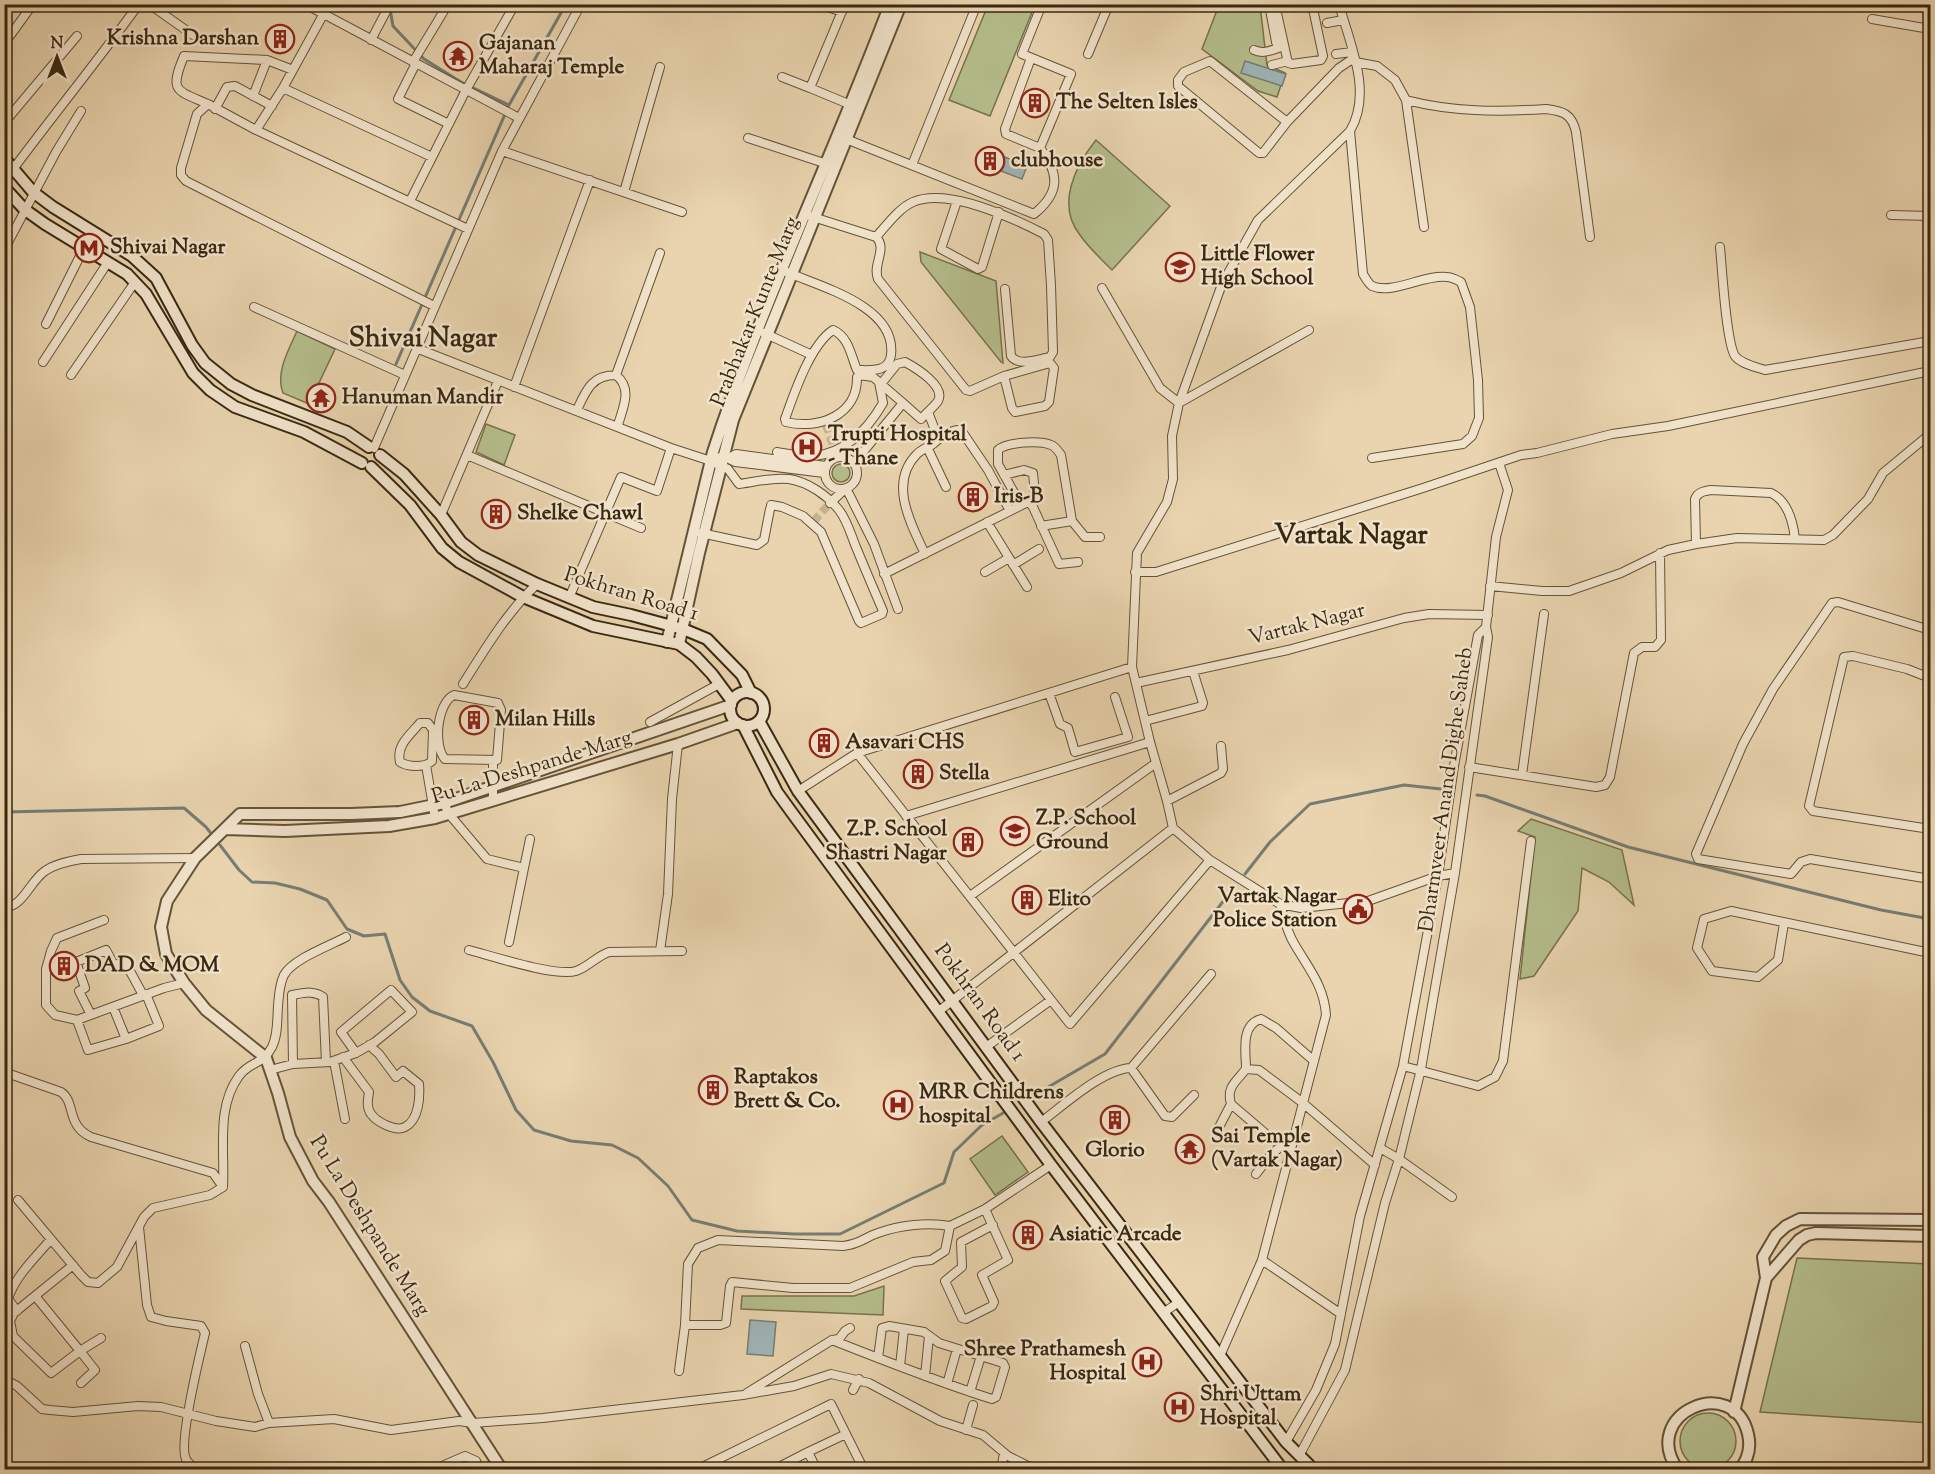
<svg xmlns="http://www.w3.org/2000/svg" width="1935" height="1474" font-family="'Sorts Mill Goudy',serif">
<rect width="100%" height="100%" fill="#e9d4af"/>
<filter id="stains"><feTurbulence type="fractalNoise" baseFrequency=".00333" numOctaves="4"/><feColorMatrix values="0 0 0 0 .2 0 0 0 0 .09 0 0 0 0 .02 0 0 0 .5 -.17"/></filter>
<radialGradient id="worn" r=".72"><stop offset=".6" stop-color="#630" stop-opacity="0"/><stop offset="1" stop-color="#630" stop-opacity=".3"/></radialGradient>
<path fill="#b5bd8c" stroke="#77724e" stroke-width="1.5" d="M988,5H1035L990,116L949,100Z
M1219,5H1260L1267,65L1285,73L1277,97L1258,91L1202,49Z
M1096,140L1170,206L1112,270C1101,259 1089,248 1080,235C1056,205 1075,166 1096,140Z
M920,252L996,281L1003,363L1001,362L921,262Z
M297,331L335,349L309,404L283,393C275,373 289,349 297,331Z
M486,424L515,435L504,465L476,452Z
M832 473a9 9 0 1 1 18 0a9 9 0 1 1-18 0Z
M1531,819L1622,850L1634,905L1609,882L1582,868L1578,911L1534,976L1520,979L1535,837L1518,831Z
M1002,1136L1028,1172L995,1195L970,1159Z
M1797,1258L1930,1264V1423L1760,1412Z
M884,1286L883,1315L741,1309L742,1296H854Z
M1680 1441a28 28 0 1 1 56 0a28 28 0 1 1-56 0Z"/>
<path fill="#9fb5b8" stroke="#767d75" stroke-width="1.5" d="M1245,61L1286,74L1282,86L1241,73Z
M1002,156L1027,166L1022,179L996,169Z
M750,1320L776,1322L773,1356L747,1354Z"/>
<g fill="none" stroke-linecap="round" stroke-linejoin="round">
<path stroke="#767d75" stroke-width="3" d="M390,9L393,26L424,59L461,82L509,105
M396,364L509,105L566,4
M1477,795L1485,796L1628,847L1881,910L1930,919
M4,812L184,808L206,827L213,836
M220,845L239,870L252,882L275,883L300,889L327,900L347,929L364,936L385,934L400,980L412,997L430,1011L472,1026L493,1062L516,1110L534,1130L571,1141L612,1145L638,1158L668,1186L692,1220L737,1231L794,1234H840L944,1183L954,1152L982,1125L1005,1112
M1245,874L1270,842L1310,804L1404,785L1441,789
M1031,1097L1105,1054L1235,886"/>
<path stroke="#c6b28f" stroke-width="8" stroke-dasharray="8 4" stroke-linecap="butt" d="M826,425L835,451
M814,521L830,503"/>
<g stroke="#655338" stroke-width="10">
<path id="minor" d="M149,4L193,35
M305,4L519,118
M845,4L810,88L851,105
M1269,4L1276,42
M1275,4L1288,63L1292,64L1321,60L1323,56L1312,4
M828,7L842,12
M1872,19L1930,29
M1327,23L1343,20
M371,40L390,4
M4,44L33,4
M1254,50C1264,55 1274,49 1284,46
M1088,54L1109,4
M1336,54L1352,52
M1031,58L1005,129L1006,134L1040,148
M413,62L448,4
M1355,62L1377,66L1395,80L1406,100L1424,227
M416,63L398,99L449,124
M1272,65L1288,61
M782,77L810,88
M283,88L432,157
M253,96L267,60
M1406,100C1452,112 1498,112 1546,109C1563,111 1572,114 1576,132L1590,237
M208,104C176,90 169,92 184,56L267,60L293,70
M215,109L227,87L235,86L272,106
M1287,122L1210,61L1184,72L1178,80V86L1259,153H1263L1287,122L1339,68L1354,58
M4,123L77,36
M256,130L283,88L323,15
M1350,131L1363,274C1366,279 1368,283 1372,286C1392,295 1425,274 1447,277C1452,277 1457,280 1461,282L1470,307L1478,380L1479,418L1472,436L1463,444L1372,458
M748,138L827,164
M846,139L1034,214C1060,193 1060,174 1040,148L1071,74L1022,54L1042,4
M502,151L682,212
M912,165L977,4
M14,168C55,113 98,60 139,4
M624,192L660,67
M410,201L466,90L515,4
M957,201L941,249L978,269L982,267L999,212
M1891,215L1930,216
M810,216L876,237C888,249 872,264 878,279L966,390L970,391L1004,376L1012,408L1015,412L1045,406L1049,402L1054,368L1050,363L1004,376
M876,237C886,226 899,208 913,202C947,187 1013,218 1044,234L1048,240L1051,285L1053,352L1050,357C1038,359 1019,367 1011,356L1005,289
M1720,247C1722,267 1726,342 1735,356C1741,364 1756,367 1765,370L1930,341
M4,250L56,152L81,111
M782,270C817,286 897,305 891,355C889,373 870,370 857,370C851,356 849,337 833,330C810,345 794,394 785,419
M1102,288L1160,388L1179,403
M434,306L186,181L181,175V168L197,114L208,104L256,130L468,229
M254,307L405,375
M46,324L84,248
M764,333L812,355
M416,348L671,448L711,461L723,456L735,462L824,473
M43,362L108,262
M71,375L135,282
M514,387L590,180
M1179,403L1309,330
M577,410C586,390 592,375 616,375
M618,425C623,407 633,389 616,375L660,253
M933,444C941,437 950,429 961,430L988,470L1010,511
M927,447L946,487
M374,448L502,151L581,4
M777,452C789,454 803,457 815,456C847,452 868,429 883,403L879,382L873,377L859,375L857,377C858,415 819,430 786,422
M467,455L641,528
M825 473a16 16 0 1 1 32 0a16 16 0 1 1-32 0Z
M729,458L736,454L826,466
M854,463L903,403L921,419C926,413 934,407 938,401C946,386 916,368 905,362L897,364L881,384L903,403
M717,464L728,469L739,484C757,482 770,477 789,479C808,482 827,495 839,510C847,520 851,535 856,547C865,569 874,590 883,611L882,614L861,623L859,621L821,532L803,516L782,507L771,505
M1004,475L1024,470L1033,473L1035,494L1032,505
M830,503L846,488L874,544L898,609
M1021,505L998,464V450C1006,442 1040,440 1051,445C1055,446 1058,451 1061,455L1072,521L1085,537H1100
M441,515L498,381
M987,522L1027,587
M1041,526L1072,521
M701,533L757,545L764,540L770,509
M1696,544L1695,499C1698,492 1704,491 1711,490L1771,493C1788,501 1793,521 1795,539
M925,554C911,524 888,483 917,454C921,450 928,447 933,444L935,430L928,412
M1013,565L1039,549
M985,572L1009,558
M1135,572H1156L1423,488L1521,455L1537,453L1612,434L1668,426L1930,371
M884,574L1026,503H1030L1033,507L1059,564L1078,562
M1490,586L1542,591H1569L1621,573L1668,550L1696,544L1737,538L1824,540L1833,535L1868,499L1883,473L1930,434
M569,598L621,477L657,491L671,448
M1930,630L1838,602L1832,603L1773,689L1743,744L1696,854L1698,859L1791,874L1801,862L1810,859L1930,879
M1930,678L1907,669L1853,656L1844,657L1809,806L1813,811L1930,829
M1136,683L1288,650L1404,618L1429,614L1488,615
M463,684C485,649 507,612 537,584
M1049,693L1060,724L1068,728L1075,752L1128,737L1115,697
M454,695L498,703L501,710L497,760L445,759C433,746 437,703 454,695Z
M1145,721L1202,706L1203,703L1193,671
M650,722L719,684
M420,723H428L433,730L432,761C425,768 408,767 400,762C396,745 410,735 420,723Z
M857,753L1070,1024L1210,860L1173,828L1167,801L1150,742L1132,667L1137,553L1167,502L1173,479L1172,436L1179,403L1222,284L1258,220L1350,131C1373,92 1350,45 1339,4
M493,761V801
M426,765L435,818
M1469,767L1596,787L1605,785L1610,777L1634,653L1642,647H1655L1661,640L1660,553
M1522,775L1544,614
M798,791L857,753L1132,667
M1167,801L1221,773L1223,769L1221,746
M444,803L449,814L487,859L524,868L509,942
M906,816L1150,742
M1210,860L1280,904L1301,908L1368,901L1438,876L1455,873
M524,868L530,839
M970,896L1156,763
M4,908C24,906 30,881 45,871C55,864 69,861 81,859L195,858
M1784,923L1778,960L1758,977L1712,971L1697,948L1704,919L1731,911L1930,953
M469,950C492,956 555,977 576,971C588,967 597,956 609,952L682,951
M660,951L668,894L672,799L678,744
M113,1007L126,1039L88,1050L77,1020L164,988L184,983
M939,1011L1173,828
M91,1015L79,991L85,988L76,962L106,950L114,965L125,962L143,995
M77,1020L55,1015L46,1005V969L51,951L57,938L104,920
M126,1039L159,1026L146,994
M986,1047L1051,1000
M343,1057L369,1092C368,1099 366,1107 371,1114C377,1122 395,1132 405,1127C419,1120 420,1097 419,1084L403,1071L396,1077L379,1054L369,1045
M334,1061L345,1119
M293,1064L292,995C304,993 314,990 323,997L326,1062
M1403,1066L1478,1086L1495,1077L1503,1061L1531,841
M1131,1068L1165,1116L1172,1117L1194,1095
M1246,1069C1246,1052 1240,1025 1261,1019L1276,1028L1314,1061
M270,1070L293,1064L330,1062L356,1053L375,1042L412,1012L391,990L341,1032L356,1053
M4,1072L61,1092C73,1100 69,1117 79,1128C82,1132 87,1135 91,1137L213,1173L223,1187C225,1150 216,1107 239,1076C250,1061 263,1065 272,1047C278,1035 277,1020 278,1006C279,996 279,985 284,975C293,959 329,946 346,937
M1041,1122C1064,1105 1103,1069 1131,1068L1211,974
M1217,1131L1231,1104
M1291,1146L1273,1140L1231,1104C1226,1087 1236,1082 1246,1069L1259,1070L1303,1103L1375,1165
M1380,1148L1399,1159L1452,1197
M1256,1174L1269,1157L1283,1144
M18,1200L81,1275L88,1282L98,1283L117,1267L144,1217L153,1208L210,1195L223,1187
M985,1209L1008,1260L982,1275L994,1302L992,1306L966,1319L962,1318L945,1281L962,1267L961,1242L993,1225
M139,1227L147,1305L151,1317L166,1321L201,1326L205,1333C200,1354 178,1444 186,1459C188,1463 193,1467 196,1470
M1262,1260L1341,1314
M36,1297L80,1351L51,1373L13,1336L10,1321L14,1313L73,1265
M17,1311L8,1299C15,1276 36,1257 51,1239
M1163,1313L1179,1302
M685,1325H720L726,1323L730,1286L732,1282L793,1288H850L913,1262L931,1260L945,1251L950,1226L985,1209L1051,1165
M832,1340C885,1361 938,1382 992,1399L996,1397L1005,1367L1003,1363L939,1343L924,1332L889,1326L882,1328L878,1358
M245,1346L258,1394L269,1423
M1220,1356L1262,1260L1326,1015C1324,986 1309,969 1295,945C1287,933 1284,918 1280,904
M900,1366L904,1329
M679,1371L685,1325L688,1264L698,1248L718,1240L843,1246C861,1244 863,1238 878,1233C900,1225 928,1222 950,1226
M925,1376L929,1336
M4,1379L17,1386L42,1409L50,1410L73,1412L138,1406L161,1407L216,1421L255,1427L269,1423L334,1419L391,1430L459,1421L473,1423L543,1418L743,1395L794,1386L831,1374L869,1383L940,1421L983,1435L1008,1456L1036,1470
M81,1383L95,1370L80,1351L101,1338
M947,1384L957,1349
M853,1390L859,1379
M970,1392L981,1356
M747,1393L832,1340L839,1339L845,1331L850,1328
M966,1430L973,1405
M1286,1442L1316,1390L1335,1344L1360,1216L1403,1066L1438,876L1454,766L1478,635L1486,627
M808,1452L846,1434
M1299,1456L1345,1370L1385,1203L1399,1159L1421,1069L1455,873L1488,637L1486,627L1496,537L1508,490L1499,463
M440,1470L442,1466L465,1456L476,1461L480,1470
M696,1470L831,1404L864,1470
M773,1470L808,1452L817,1470
M1001,1470L1004,1453"/>
</g>
<g stroke="#655338" stroke-width="14">
<path id="tertiary" d="M667,642L713,452L722,425C772,282 837,145 890,4
M679,644L699,553L733,420L901,4
M225,829L285,831L389,826L435,818L678,744L738,723
M1766,1278L1799,1240L1807,1235L1816,1233L1930,1236
M1734,1412L1766,1278L1763,1257L1776,1235L1786,1226L1800,1219L1930,1220
M502,1470L329,1202L313,1181L290,1137L278,1093L266,1058L206,1010L184,983L166,954L161,927L167,901L195,858L240,814H351L400,812L444,803L731,705
M1678,1470C1638,1413 1734,1373 1748,1434C1751,1447 1748,1460 1739,1470"/>
</g>
<g stroke="#392811" stroke-width="14">
<path id="secondary" d="M4,158L33,192L53,207L132,256L156,278L192,345L205,363L231,384L252,395L347,432L369,447
M4,187L24,209L45,224L127,274L146,294L193,373L210,390L235,407L304,432L362,463
M380,455L404,474L441,515L461,542L478,555L537,584L593,607L631,615L683,629L707,639L742,675L751,693
M371,467L410,505L442,548L459,562L523,597L593,626L679,644L696,657L712,674L732,701
M730 709a17 17 0 1 1 34 0a17 17 0 1 1-34 0Z
M759,721L798,791L1041,1122L1286,1442L1314,1470
M743,725L777,792L790,810L1051,1165L1283,1470"/>
</g>
<use href="#minor" stroke="#f1e3cb" stroke-width="8"/>
<use href="#tertiary" stroke="#f1e3cb" stroke-width="10"/>
<use href="#secondary" stroke="#f1e3cb" stroke-width="10"/>
</g>
<defs>
<g id="building-ring" transform="scale(1.5)"><circle r="9.5" fill="#f1e3cb" stroke="#8f2418" stroke-width="1.5"/><path d="M-4-6H4V6H1V3H-1V6H-4ZM-2.5-4.3h1.7v1.8h-1.7ZM.8-4.3h1.7v1.8H.8ZM-2.5-1h1.7V.8h-1.7ZM.8-1h1.7V.8H.8Z" fill="#8f2418"/></g>
<g id="temple-ring" transform="scale(1.5)"><circle r="9.5" fill="#f1e3cb" stroke="#8f2418" stroke-width="1.5"/><path d="M0-6L5-2H3V0L6.5 2.5H4V6H1.5V3h-3V6H-4V2.5H-6.5L-3 0V-2H-5Z" fill="#8f2418"/></g>
<g id="metro-ring" transform="scale(1.5)"><circle r="9.5" fill="#f1e3cb" stroke="#8f2418" stroke-width="1.5"/><path d="M-5.5 5V-5H-3L0 0L3-5H5.5V5H3V-.5L0 4L-3-.5V5Z" fill="#8f2418"/></g>
<g id="school-ring" transform="scale(1.5)"><circle r="9.5" fill="#f1e3cb" stroke="#8f2418" stroke-width="1.5"/><path d="M0-5L7-2L0 1L-7-2ZM-4 1L0 2.5L4 1V4Q0 6-4 4Z" fill="#8f2418"/></g>
<g id="hospital-ring" transform="scale(1.5)"><circle r="9.5" fill="#f1e3cb" stroke="#8f2418" stroke-width="1.5"/><path d="M-5-5h3v3.5h4V-5h3V5h-3V1.5h-4V5h-3Z" fill="#8f2418"/></g>
<g id="civic-ring" transform="scale(1.5)"><circle r="9.5" fill="#f1e3cb" stroke="#8f2418" stroke-width="1.5"/><path d="M-.6-6.5H3V-4.5H.6V-3L4-1V1h2V6H-6V1h2V-1L-.6-3ZM-1.2 2.5V6h2.4V2.5Z" fill="#8f2418"/></g>
</defs>
<g fill-rule="evenodd">
<use href="#building-ring" x="280" y="39"/>
<use href="#temple-ring" x="458" y="56"/>
<use href="#building-ring" x="1035" y="103"/>
<use href="#building-ring" x="990" y="161"/>
<use href="#metro-ring" x="89" y="248"/>
<use href="#school-ring" x="1180" y="267"/>
<use href="#temple-ring" x="321" y="398"/>
<use href="#hospital-ring" x="807" y="447"/>
<use href="#building-ring" x="973" y="497"/>
<use href="#building-ring" x="496" y="514"/>
<use href="#building-ring" x="474" y="720"/>
<use href="#building-ring" x="824" y="743"/>
<use href="#building-ring" x="918" y="774"/>
<use href="#school-ring" x="1015" y="831"/>
<use href="#building-ring" x="968" y="842"/>
<use href="#building-ring" x="1027" y="900"/>
<use href="#civic-ring" x="1358" y="909"/>
<use href="#building-ring" x="64" y="966"/>
<use href="#building-ring" x="713" y="1090"/>
<use href="#hospital-ring" x="898" y="1105"/>
<use href="#building-ring" x="1115" y="1120"/>
<use href="#temple-ring" x="1190" y="1149"/>
<use href="#building-ring" x="1028" y="1235"/>
<use href="#hospital-ring" x="1147" y="1362"/>
<use href="#hospital-ring" x="1179" y="1407"/>
</g>
<g text-anchor="middle" dominant-baseline="central" stroke-width="5" stroke-linejoin="round" paint-order="stroke">
<g font-size="21" font-weight="bold" fill="#392811" stroke="#f1e3cb" text-anchor="start">
<text x="259" y="39" text-anchor="end">Krishna Darshan</text>
<text x="479" y="44">Gajanan<tspan x="479" dy="24">Maharaj Temple</tspan></text>
<text x="1056" y="103">The Selten Isles</text>
<text x="1011" y="161">clubhouse</text>
<text x="110" y="248">Shivai Nagar</text>
<text x="1201" y="255">Little Flower<tspan x="1201" dy="24">High School</tspan></text>
<text x="342" y="398">Hanuman Mandir</text>
<text x="828" y="435">Trupti Hospital<tspan x="828" dy="24">- Thane</tspan></text>
<text x="994" y="497">Iris-B</text>
<text x="517" y="514">Shelke Chawl</text>
<text x="495" y="720">Milan Hills</text>
<text x="845" y="743">Asavari CHS</text>
<text x="939" y="774">Stella</text>
<text x="1036" y="819">Z.P. School<tspan x="1036" dy="24">Ground</tspan></text>
<text x="947" y="830" text-anchor="end">Z.P. School<tspan x="947" dy="24">Shastri Nagar</tspan></text>
<text x="1337" y="897" text-anchor="end">Vartak Nagar<tspan x="1337" dy="24">Police Station</tspan></text>
<text x="1048" y="900">Elito</text>
<text x="85" y="966">DAD &amp; MOM</text>
<text x="734" y="1078">Raptakos<tspan x="734" dy="24">Brett &amp; Co.</tspan></text>
<text x="919" y="1093">MRR Childrens<tspan x="919" dy="24">hospital</tspan></text>
<text x="1211" y="1137">Sai Temple<tspan x="1211" dy="24">(Vartak Nagar)</tspan></text>
<text x="1115" y="1151" text-anchor="middle">Glorio</text>
<text x="1049" y="1235">Asiatic Arcade</text>
<text x="1126" y="1350" text-anchor="end">Shree Prathamesh<tspan x="1126" dy="24">Hospital</tspan></text>
<text x="1200" y="1395">Shri Uttam<tspan x="1200" dy="24">Hospital</tspan></text>
</g>
<g font-size="21" fill="#392811" stroke="#f1e3cb">
<text transform="translate(756 312) rotate(-68)">Prabhakar Kunte Marg</text>
<text transform="translate(631 595) rotate(17)">Pokhran Road 1</text>
<text transform="translate(1307 625) rotate(-14)">Vartak Nagar</text>
<text transform="translate(532 768) rotate(-17)">Pu La Deshpande Marg</text>
<text transform="translate(1447 790) rotate(-82)">Dharmveer Anand Dighe Saheb</text>
<text transform="translate(979 1003) rotate(54)">Pokhran Road 1</text>
<text transform="translate(369 1226) rotate(58)">Pu La Deshpande Marg</text>
</g>
<g font-size="27" font-weight="bold" fill="#392811" stroke="#f1e3cb">
<text x="423" y="339">Shivai Nagar</text>
<text x="1351" y="536">Vartak Nagar</text>
</g>
</g>
<rect width="1935" height="1474" fill="none" stroke="#e9d4af" stroke-width="24"/>
<rect x="6" y="6" width="1923" height="1462" fill="none" stroke="#392811" stroke-width="3"/>
<rect x="12" y="12" width="1911" height="1450" fill="none" stroke="#392811" stroke-width="1.5"/>
<g transform="translate(57 57)" stroke="#f1e3cb" stroke-width="4.5" paint-order="stroke">
<path d="M0-4.5L10 22L0 15L-10 22Z" fill="#392811"/>
<text y="-9" font-size="16" font-weight="bold" text-anchor="middle" fill="#392811">N</text>
</g>
<rect width="100%" height="100%" filter="url(#stains)"/>
<rect width="100%" height="100%" fill="url(#worn)"/>
</svg>
